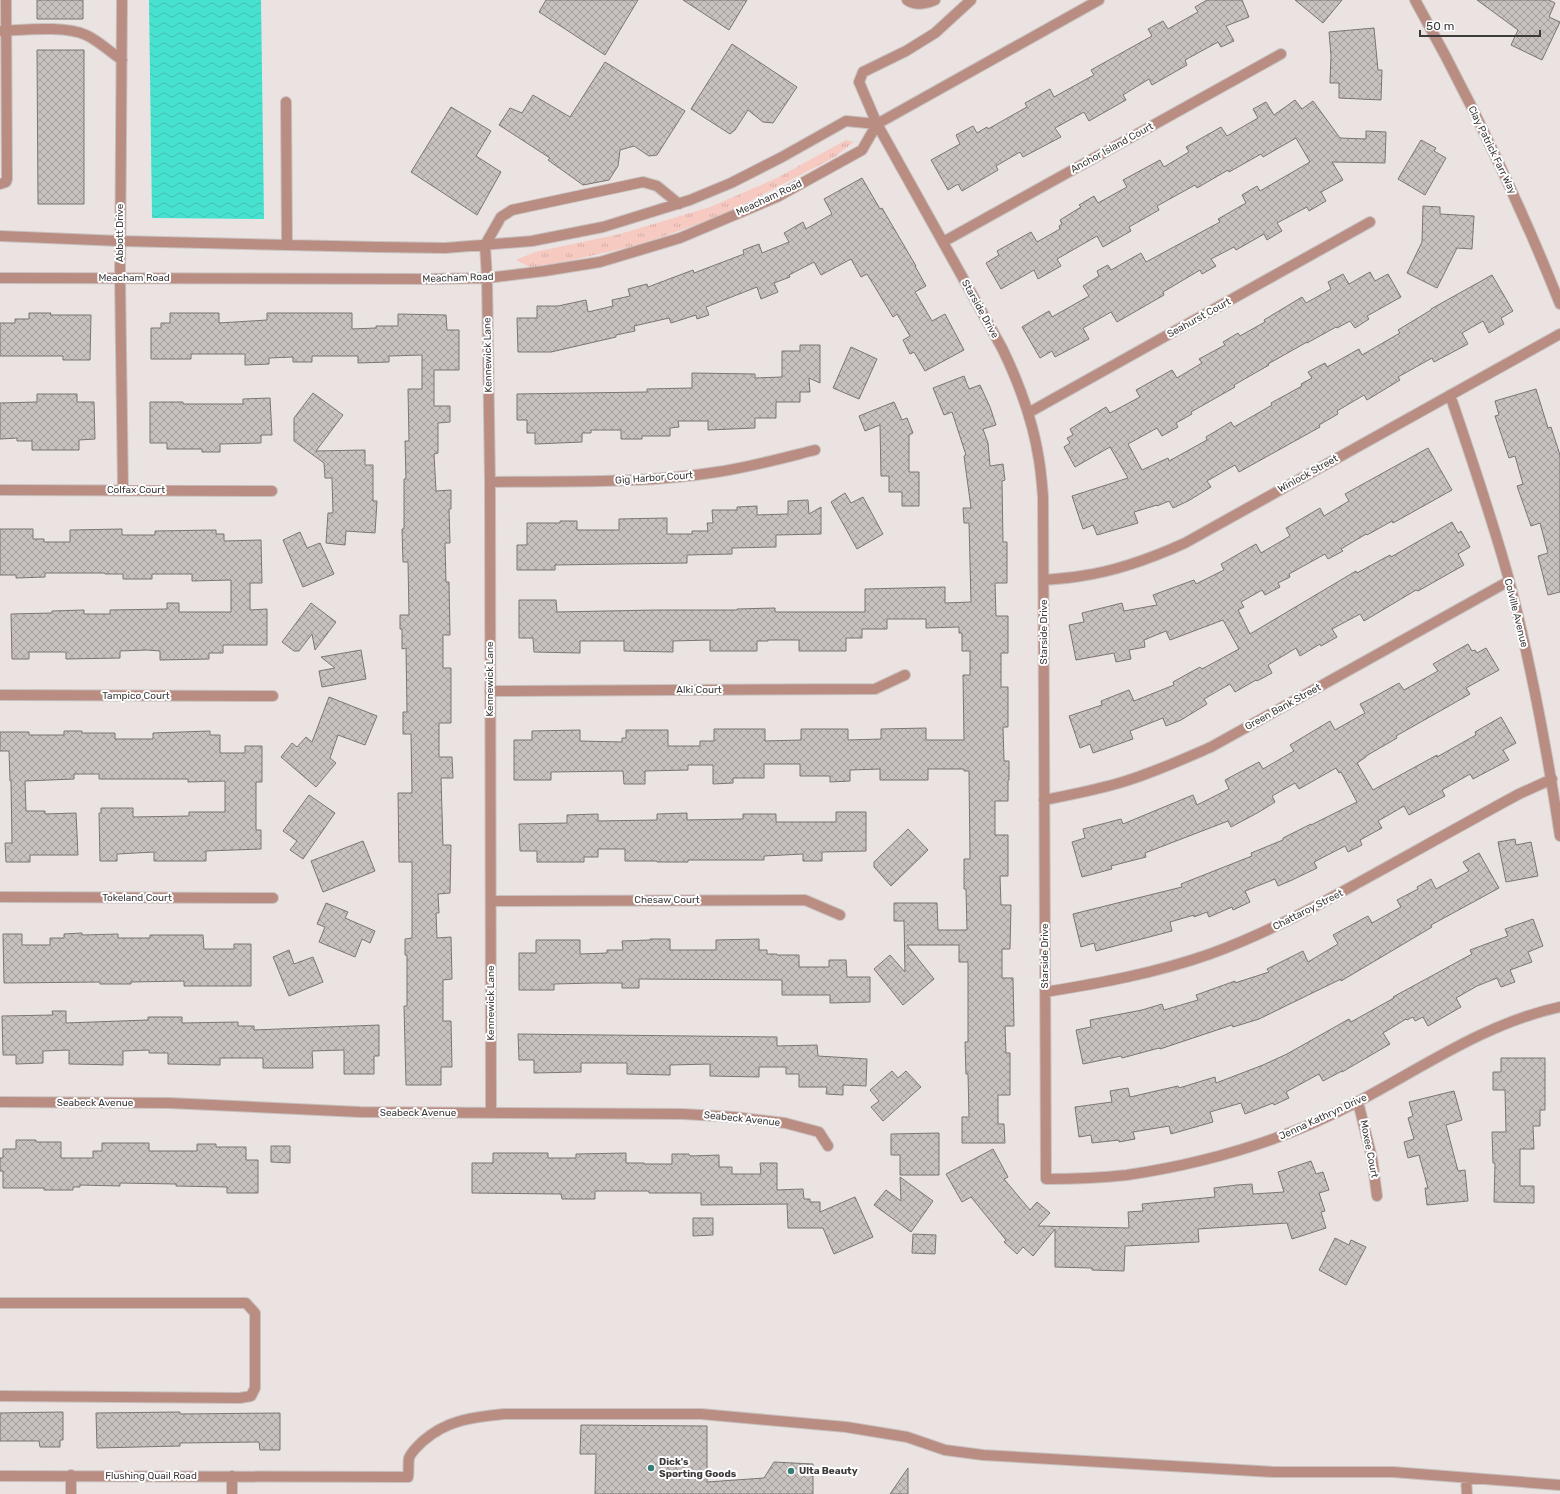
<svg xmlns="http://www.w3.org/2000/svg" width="1560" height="1494" font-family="Rubik,sans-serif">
<defs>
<pattern id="grass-tufts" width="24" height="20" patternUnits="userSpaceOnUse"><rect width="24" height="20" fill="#f6cac0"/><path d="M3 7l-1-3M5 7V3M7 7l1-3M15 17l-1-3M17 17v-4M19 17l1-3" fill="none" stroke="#d4aea6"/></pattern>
<pattern id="water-waves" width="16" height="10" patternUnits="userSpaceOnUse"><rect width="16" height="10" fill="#47e1d0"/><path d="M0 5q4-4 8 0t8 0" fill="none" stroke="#3fc2b3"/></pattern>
<pattern id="building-cross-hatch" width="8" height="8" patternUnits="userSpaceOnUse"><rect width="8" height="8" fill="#c8c1c0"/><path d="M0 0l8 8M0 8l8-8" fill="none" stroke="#a49e9d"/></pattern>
</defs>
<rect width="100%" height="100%" fill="#eae3e2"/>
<path fill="url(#grass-tufts)" d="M846,140L854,142L833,158L723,215L639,245L558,263L529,267L516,260L535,252L620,234L710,207L777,178Z"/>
<path fill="url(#water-waves)" d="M149,0H261L264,219L152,218Z"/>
<path fill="url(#building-cross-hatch)" stroke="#7b7574" d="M37,0H83V19H37Z
M546,0H638L605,55L539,12Z
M683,0H747L729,30Z
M1207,0H1242L1249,17L1226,26L1234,41L1221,47L1218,42L1185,60L1187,65L1152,85L1149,79L1123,95L1126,100L1089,121L1084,112L1055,128L1061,137L1023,157L1020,152L996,166L998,170L962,191L958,184L948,190L931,160L960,144L956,135L973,126L977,133L987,127L988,129L1027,107L1025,103L1050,89L1054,97L1094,75L1091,70L1152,36L1148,29L1163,21L1168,29L1198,12L1195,7Z
M1295,0H1342L1323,23Z
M1477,0H1549L1555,3L1549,17L1560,22L1542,60L1511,45L1518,30Z
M1374,28L1378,70H1382L1381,100L1339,98V83H1330L1331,56L1329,32Z
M732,44L797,87L773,123L763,122L748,110L735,130L730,134L691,109Z
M37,50H84V204H38Z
M605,62L685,111L657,155L649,156L634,146L620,150L618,166L609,180L583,185L548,160L550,158L499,125L510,108L522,113L533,95L570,117Z
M1295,100L1302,109L1313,101L1340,138L1366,139V131L1386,132L1385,163L1332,162L1343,180L1321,192L1326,201L1309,211L1307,207L1277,223L1282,231L1267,240L1264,234L1236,250L1234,247L1211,259L1216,266L1202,274L1200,270L1163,292L1164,295L1117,322L1111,312L1083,328L1089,339L1055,357L1052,351L1040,358L1022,327L1049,311L1052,317L1089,296L1083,286L1099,276L1097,271L1108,265L1111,270L1141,253L1146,262L1220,222L1218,219L1246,203L1242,195L1257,186L1260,191L1310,162L1296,138L1263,157L1261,154L1229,172L1228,170L1197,188L1195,185L1157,206L1159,210L1129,227L1131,231L1103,247L1097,236L1057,259L1061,266L1038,279L1034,270L1001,289L986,263L999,255L997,251L1031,232L1037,242L1060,229L1059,226L1062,224L1060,220L1081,207L1079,205L1094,196L1098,203L1127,187L1123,180L1160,160L1164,167L1189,152L1186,147L1221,127L1227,136L1258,118L1253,109L1266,102L1274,115Z
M451,107L491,131L476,156L501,172L477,215L411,172Z
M1421,140L1436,148L1434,151L1446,158L1425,195L1398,179Z
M862,178L880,209L882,208L916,266H915L926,286L915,292L932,321L945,314L964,350L925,371L914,352L910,354L903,340L910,336L897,314L893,317L867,274L861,277L851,259L821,275L814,262L789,275L790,277L774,283L778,292L761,299L757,287L706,307L709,315L697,319L696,315L671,323L669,318L634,326L635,331L616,335V337L551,352H518L517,318H537V306H558L586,300L588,312L613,306L612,300L630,296L628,289L647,284L648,287L693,270L694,273L744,254L743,250L759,244L762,253L789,242L784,233L803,222L806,229L832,214L824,199Z
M1423,206L1440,207V214L1474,216L1472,249L1457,248L1437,288L1407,273L1422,242Z
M1370,272L1375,281L1388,274L1401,297L1367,316L1369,319L1355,328L1350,321L1337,328L1336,327L1307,343V342L1268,364L1269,365L1234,385L1235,387L1191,412L1192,414L1176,423L1178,427L1162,436L1157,428L1128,444L1142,470L1168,458L1169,461L1207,440L1206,437L1231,422L1234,427L1272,405L1271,403L1302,386L1301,384L1312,378L1308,372L1325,363L1327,367L1359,349L1362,355L1400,333L1398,330L1431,310V309L1492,275L1513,311L1501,318L1504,324L1489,333L1483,321L1462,333L1468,344L1434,362L1432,358L1398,377L1400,380L1367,400L1364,395L1337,411L1338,414L1319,425L1320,427L1239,472L1235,465L1207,481L1211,487L1188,501L1173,508L1169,501L1157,506V505L1134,512L1138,523L1097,535L1093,525L1083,529L1072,496L1128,478L1110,447L1075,467L1064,447L1070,443L1067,438L1073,435L1070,429L1106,407L1110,413L1140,397L1136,390L1172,370L1177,378L1202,363L1199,359L1225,345L1223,342L1238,333L1240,336L1265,322L1264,320L1302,297L1306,303L1331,289L1328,282L1343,274L1349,284Z
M29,313H51L50,315H91L90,360H63V356H0V323H15V319H29Z
M170,313H219V323L267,320V313H352V329L376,328V326H398V314L446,315L447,330H459V370H434V406H450V422L438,423V453L434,454L436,491L451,490V509H449L450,543H445L446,582H449L450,635H443V668H451V723H439V757H452L453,778H441L443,845H451L450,893L438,894L439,913H436L437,938L451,937L452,979L443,980V1021H451L452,1067H441V1085H406L404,1006H407V955H405V939L412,938V862H399L398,793H412L411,734H403V712H407L406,648L402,649V629H400V615H409L408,562H403L402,529H404V479H406L405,441H409L408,389H422V355L389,356V362L358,363V356H312V362H293V357L269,358V364L245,365V354H191V359H151V328H161V323H170Z
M800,345H820V383L809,378L810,392H800V402H776V418H755V428L708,430V421H678L679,427L670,428V436H642V439H621V430H591V433H582V442L535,444V433H527V420H517V394L647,392V389L692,388V373L755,374V378L782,377V351H800Z
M851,347L877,359L859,399L833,388Z
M964,376L969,389L980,385L990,407L996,425L983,429L988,443L990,466L1003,464L1005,480L1002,481L1003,542H1007V583H995L996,616H1008V653H1001V687H1008V727H1003L1004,761H1009V780H1008V801H995V835H1008V876H1000L1001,905H1011L1010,949H1002V978H1013L1014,1026H1005L1006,1053H1010V1095H998V1124H1004L1005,1143H962V1117H969L968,1074H966L965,1042H968V962H959V945H907L934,979L903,1005L874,969L890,955L905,972L904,921H894V903H937L938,930H967L966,889H964V859H970L969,771H964V769H928V780H880V769L850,770V781L830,782V776H800V764H764V778H733V783L713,784V765H688V770L645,771V784H624L623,771L551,772V780H514V740H532V731L580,730V741L622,742V738H626V730H668V746H700V741H714V729H765V741L801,740V729H848V740L881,739V729L926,728V740H964L963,675H970V651H962V633H959V627L926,628V619H887V629H862V638H846V651H799V640H768V641H757V651H710V640L673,641V652L624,651V641H580V653L534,652L533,638H519V600H556L557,612L656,610H737V609L775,608V612H865V589L945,587V603L971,602L969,523H964L963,508H971L964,456L966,455L952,412L944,415L933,388Z
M1536,389L1548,428L1551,427L1560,455V592L1548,595L1538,556L1548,553L1540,523L1531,526L1517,486L1523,484L1515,456L1509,458L1495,416L1499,415L1495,401Z
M313,393L343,415L316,451L365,450V465H373V501H377L375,533L346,531L345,545L326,543L328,513H333L332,478H325L324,463L294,441V418Z
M37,394H77V402H94L95,439L79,440V450H32V441H17V438L0,439V403L37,402Z
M270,398L272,435H261V443L220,444V452H202V449H167V443H150V402H183V404H243V399Z
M894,402L902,420L907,418L913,433L909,435V472H919V506H902V492H889V476H881L880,425L865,431L859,416Z
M1428,448L1452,490L1393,523L1392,521L1367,535L1366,534L1341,549L1343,551L1328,559L1325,554L1289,574L1290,577L1278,583L1280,587L1265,595L1262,590L1241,602L1244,607L1238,610L1250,634L1356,571L1357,573L1390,555L1391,557L1452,522L1458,533L1461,531L1470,547L1458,554L1464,565L1418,591L1416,590L1364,621L1360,614L1332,629L1337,637L1321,646L1320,644L1300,656L1296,648L1268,665L1272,673L1257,681L1256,680L1235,692L1230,684L1204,699L1207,704L1181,720L1166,726L1163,718L1130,731L1133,739L1093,753L1090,744L1080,748L1069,716L1102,705L1101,701L1129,690L1134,701L1174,685L1173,682L1200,667L1202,669L1239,649L1223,620L1170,640L1166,631L1144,640L1145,647L1129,650L1131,659L1116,662L1114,653L1076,660L1069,625L1084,622L1082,613L1122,603L1124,611L1157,605L1153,595L1194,580L1196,584L1224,570L1221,564L1256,544L1261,553L1290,536L1286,528L1320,508L1324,516L1349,501L1345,494Z
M845,493L851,503L863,497L883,534L857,549L831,502Z
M808,500L809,514L821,507V534L776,535V547L732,548V554L687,555V563L555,565V570H517V545H527V523H560V521H577V530H619V519L667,518V534H692V531H708L707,523H713L712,510H737V507L757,506V515L788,514V501Z
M0,529H33V539H44V542H70V530L122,529V535H155V531L216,530V534H224V541L261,540L262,583H250V610L267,609V645H223V653H209V659L160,660V651L147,650L120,651V658L66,659V652H29V659H12L11,614L52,613V611L84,610V614H110V610L167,609V603H179V612H231V580L192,581V574H152V579H123V574H105V573H45V577L16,578V575H0Z
M300,532L307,548L320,543L334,574L303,587L283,540Z
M311,603L336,622L315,650L312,634L299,651H294L282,642Z
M1468,644L1472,651L1475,650L1477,653L1486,648L1499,670L1466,688L1470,694L1396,736L1397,738L1366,756V757L1357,763L1373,790L1437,755V757L1476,735L1475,732L1501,717L1516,743L1503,750L1509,760L1473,779L1470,774L1442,790L1445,796L1409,815L1404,806L1378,821L1382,828L1360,840L1362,845L1348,852L1345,846L1314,862L1317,868L1290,881L1278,886L1275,879L1245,891L1250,902L1233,910L1232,907L1209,917L1207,912L1194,917V915L1170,922L1172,931L1096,951L1094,943L1081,947L1073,914L1182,887L1181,884L1252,856L1251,853L1283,840V838L1311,824V825L1357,802L1341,772L1339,773L1336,768L1299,789L1295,783L1272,796L1275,802L1259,812L1231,827L1228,821L1145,853L1146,857L1111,866L1112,869L1082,877L1072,842L1085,838L1083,829L1121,819L1123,824L1193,795L1197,805L1229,789L1225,780L1259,762L1263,769L1294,751L1290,745L1330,721L1335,730L1365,713L1360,704L1374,697L1399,683L1404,690L1438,671L1433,664Z
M361,650L366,679L322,687L319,671L335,668L321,657Z
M329,697L377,716L365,745L338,735L330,758L336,763L316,787L281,757L292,743L297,747L306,737L312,742Z
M64,731H82V733H115V739H153V733L210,731V735H220V753H245V746H262V782H256V830H261V849L206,851V861H154V852L117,854V861H100L99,813H101V808H133V817L189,816V812H225V781L188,782V779H99V774H74V779L25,781L26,811H45V814L76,813L78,855H30V862H6L5,843H12L11,781H10L9,751H0V732H29V735H64Z
M309,795L335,813L303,859L290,850L297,841L283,831Z
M836,812H866V851L822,852V861H803V854L764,856V860H688V862H657V861H625V849H598V857H584V862H537V851H520L519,824L567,823V815L598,814V821L657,820V814L687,813V820L743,819V814H776V822H836Z
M908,829L928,850L891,886L874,867V862Z
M1515,839L1516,845L1531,842L1538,876L1506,882L1498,842Z
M363,841L375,871L323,892L311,861Z
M1479,853L1499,888L1431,925L1432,927L1341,981V979L1259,1019L1233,1027L1232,1025L1160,1049L1159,1048L1122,1058L1121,1056L1083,1064L1076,1030L1091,1027L1090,1020L1142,1010L1162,1004L1164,1010L1198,1000L1196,995L1235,981V983L1269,972L1267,969L1303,951L1308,962L1338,944L1333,935L1368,916L1372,923L1401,907L1397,900L1418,889L1417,887L1431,879L1436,889L1469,871L1463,862Z
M326,903L348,912L345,918L375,931L370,943L362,939L355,957L319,942L325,927L317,924Z
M1533,919L1543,946L1528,952L1532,962L1510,970L1515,982L1501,987L1497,978L1477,986L1456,998L1461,1007L1428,1026L1423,1017L1415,1021L1413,1017L1407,1020L1406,1019L1383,1033L1390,1044L1342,1072V1071L1323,1081L1319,1074L1286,1092L1289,1098L1274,1105L1273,1103L1245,1114L1241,1103L1210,1112L1213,1122L1171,1134L1169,1126L1133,1132L1135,1139L1119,1142V1140L1092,1143L1091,1135L1079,1137L1075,1107L1112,1102L1110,1091L1128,1088L1130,1097L1178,1086L1179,1088L1215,1077L1216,1083L1263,1065L1287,1054L1349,1019L1351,1022L1394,998L1393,997L1472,954L1470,950L1508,936L1505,929Z
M82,933V935L118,934V938H150V935H203L204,949H234V944H251V986H184V981L131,982V984H100V982L4,983L3,934H22V945H50V938H64V934Z
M650,939H670V950H716V940L759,939V950H767V954H777V955H799V967H829V960H846L847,977H870V1002L830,1003V995H782V980L639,979V988H622V983H594L554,984V990H519V953H536V940H580V954L607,953V950H623L622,941L650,940Z
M289,950L294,964L313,957L323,982L289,996L273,957Z
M52,1011H66V1023L148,1020V1017H182V1023L238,1022V1026H254V1030L379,1025V1056H374V1074H344V1050L312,1051L313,1068H263V1058H220V1065L168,1064V1053H149V1050L123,1051V1065L69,1064V1050L43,1051V1063L16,1064V1055H3L2,1016L53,1015Z
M518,1034L777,1037V1046L817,1045L818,1056L867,1059L866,1086L843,1085V1095L826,1094L827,1087H799V1074H786V1067H759V1077L710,1076V1064L670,1065V1075L627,1074V1063H581V1072L534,1073V1060H519Z
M1501,1058H1545V1110H1540V1126H1533L1534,1149H1520V1186H1534V1203L1494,1202L1495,1163H1493L1492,1132H1506L1505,1090H1493V1072H1501Z
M892,1071L898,1078L906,1071L921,1087L883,1121L871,1107L879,1101L870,1090Z
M1454,1091L1462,1120L1446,1125L1458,1171L1465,1170L1468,1201L1427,1205L1425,1188H1428L1419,1155L1408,1158L1404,1142L1414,1139L1408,1118L1413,1116L1409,1102Z
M939,1133V1175H900V1155H891V1134Z
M16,1140H36V1142H61V1158H93V1151H102V1143H149V1151H197V1144H216V1147H246V1160H258V1193H227V1187L176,1186V1184L120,1183V1186L80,1185V1187H73V1190H44V1188H3V1171H0V1158H3V1149H16Z
M271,1146H290V1163L271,1162Z
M993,1149L1008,1177L1004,1179L1030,1210L1037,1202L1050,1213L1038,1226L1129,1228L1128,1212L1143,1211L1142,1204L1215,1197L1214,1188L1237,1185L1252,1184L1253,1194L1284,1192L1278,1172L1311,1161L1316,1174L1323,1172L1329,1190L1319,1193L1325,1211L1321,1212L1326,1228L1292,1239L1287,1223L1198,1229L1199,1242L1125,1246L1124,1271L1092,1270V1268L1055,1267V1229L1033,1256L1023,1247L1017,1254L1004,1242L1006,1240L971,1197L962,1202L946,1174Z
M493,1153H548V1158H576V1154L626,1153V1163H644L645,1164H672V1154H689L690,1156L719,1155V1167H732V1174H761L760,1163H777V1190L803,1189L804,1199H810V1202H820V1212L855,1197L873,1237L834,1254L823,1228H788L787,1204L701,1205V1193H649V1191H595V1199H562L561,1194L472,1193V1163H493Z
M900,1177L933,1201L911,1232L874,1205L886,1190L901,1201Z
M693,1218H713V1235L693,1236Z
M913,1234L936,1235L935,1254L912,1253Z
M1335,1238L1349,1245L1351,1240L1366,1247L1346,1285L1319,1270Z
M63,1412V1440H60V1447H40L39,1441H0V1413Z
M180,1412V1414L280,1413V1450H260L259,1442L180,1443V1446L97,1448L96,1413Z
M581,1425L707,1426V1482L764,1478L774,1462L813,1464V1494H595L596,1454H580Z
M908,1468V1494H890Z"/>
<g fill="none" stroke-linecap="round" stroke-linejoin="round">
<g stroke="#c7c1c0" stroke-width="12">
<path id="minor" d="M122,0L120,278L123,490
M907,0C915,6 927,4 935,0
M971,0L935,33L906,51L863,72L859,82L877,124L1002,348C1019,383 1033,421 1039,460C1041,472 1042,484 1043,497L1046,1179C1073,1179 1100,1178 1127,1175C1208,1163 1286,1140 1359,1101C1425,1066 1486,1023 1560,1007
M1415,0C1470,98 1518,199 1560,304
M0,31C23,30 66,25 86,35C99,41 110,52 122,60
M286,102L287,245
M0,184L6,182L7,179L6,0
M0,236L120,241L377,247L445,248L532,241L603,227L690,200L731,183L782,157L846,121L877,124
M943,242L1281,54
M485,245L487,278L490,482L491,1113
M485,245L501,217L512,210L643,182L657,186L679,204
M0,278L429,279L487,278L544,271L600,262L680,238L777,197L862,150L877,124L1099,0
M1450,395C1471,457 1492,518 1509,580C1531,664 1547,750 1560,836
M1028,413L1370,222
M490,482C566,481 642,484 717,472C750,467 783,458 815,450
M0,490L272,491
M1044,580C1056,579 1069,578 1081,576C1117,571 1152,558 1185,543L1560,334
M490,691L875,689L905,675
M0,695L273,696
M1044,800C1070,795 1095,790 1119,783C1151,774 1181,760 1211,747L1509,581
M0,897L273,898
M491,901L805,900L840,915
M1045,992C1101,983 1156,973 1210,954C1268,933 1322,903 1376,873C1423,847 1471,820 1519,794L1552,779
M0,1102L169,1103L360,1112L683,1114L734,1117L785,1123L819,1132L828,1146
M1358,1102L1372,1158L1377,1196
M0,1303H246L255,1313V1388L251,1396L240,1398L0,1396
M0,1476L408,1477C409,1471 408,1464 409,1458C411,1452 418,1446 423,1441C447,1420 473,1417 504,1414H701L846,1427L907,1437L945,1450L983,1455L1274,1472H1393L1560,1485
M1466,1478L1467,1494
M71,1494V1475
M232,1494V1476"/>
</g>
<use href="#minor" stroke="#ba8d82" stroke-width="10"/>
</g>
<g fill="#367d74" stroke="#fff" stroke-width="1.5">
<circle cx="651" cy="1468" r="4"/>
<circle cx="791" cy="1471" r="4"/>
</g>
<g text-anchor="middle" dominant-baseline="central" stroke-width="4" stroke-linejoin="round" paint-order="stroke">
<g font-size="10" fill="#3d3a3a" stroke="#fff">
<text transform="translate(1112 148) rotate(-29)">Anchor Island Court</text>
<text transform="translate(1492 150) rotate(64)">Clay Patrick Farr Way</text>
<text transform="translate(769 198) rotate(-25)">Meacham Road</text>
<text transform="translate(120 233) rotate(-90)">Abbott Drive</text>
<text x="134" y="278">Meacham Road</text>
<text transform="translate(458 278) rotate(-2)">Meacham Road</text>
<text transform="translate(980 309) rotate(61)">Starside Drive</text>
<text transform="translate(1199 318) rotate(-29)">Seahurst Court</text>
<text transform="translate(488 355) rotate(-91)">Kennewick Lane</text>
<text transform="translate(1308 474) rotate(-29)">Winlock Street</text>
<text transform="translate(654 478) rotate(-4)">Gig Harbor Court</text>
<text x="136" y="490">Colfax Court</text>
<text transform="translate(1516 613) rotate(76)">Colville Avenue</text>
<text transform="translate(1044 632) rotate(-90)">Starside Drive</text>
<text transform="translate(490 679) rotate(-90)">Kennewick Lane</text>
<text x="699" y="690">Alki Court</text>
<text x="136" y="696">Tampico Court</text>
<text transform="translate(1283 707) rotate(-29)">Green Bank Street</text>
<text x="137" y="898">Tokeland Court</text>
<text x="667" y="900">Chesaw Court</text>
<text transform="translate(1308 910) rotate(-27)">Chattaroy Street</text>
<text transform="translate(1045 956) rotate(-90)">Starside Drive</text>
<text transform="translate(491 1003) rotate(-90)">Kennewick Lane</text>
<text x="95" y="1103">Seabeck Avenue</text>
<text x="418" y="1113">Seabeck Avenue</text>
<text transform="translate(1323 1117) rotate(-25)">Jenna Kathryn Drive</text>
<text transform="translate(742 1119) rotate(6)">Seabeck Avenue</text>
<text transform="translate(1369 1149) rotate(79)">Moxee Court</text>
<text x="151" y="1476">Flushing Quail Road</text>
</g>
<g font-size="10" font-weight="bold" fill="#3d3a3a" stroke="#fff" text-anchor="start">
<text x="659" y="1462">Dick's<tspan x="659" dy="12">Sporting Goods</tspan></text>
<text x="799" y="1471">Ulta Beauty</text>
</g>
</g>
<path d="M1420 30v6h120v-6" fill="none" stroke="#3d3a3a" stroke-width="2"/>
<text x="1426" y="30" font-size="12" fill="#3d3a3a" stroke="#ffffff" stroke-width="3" paint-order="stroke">50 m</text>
</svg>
